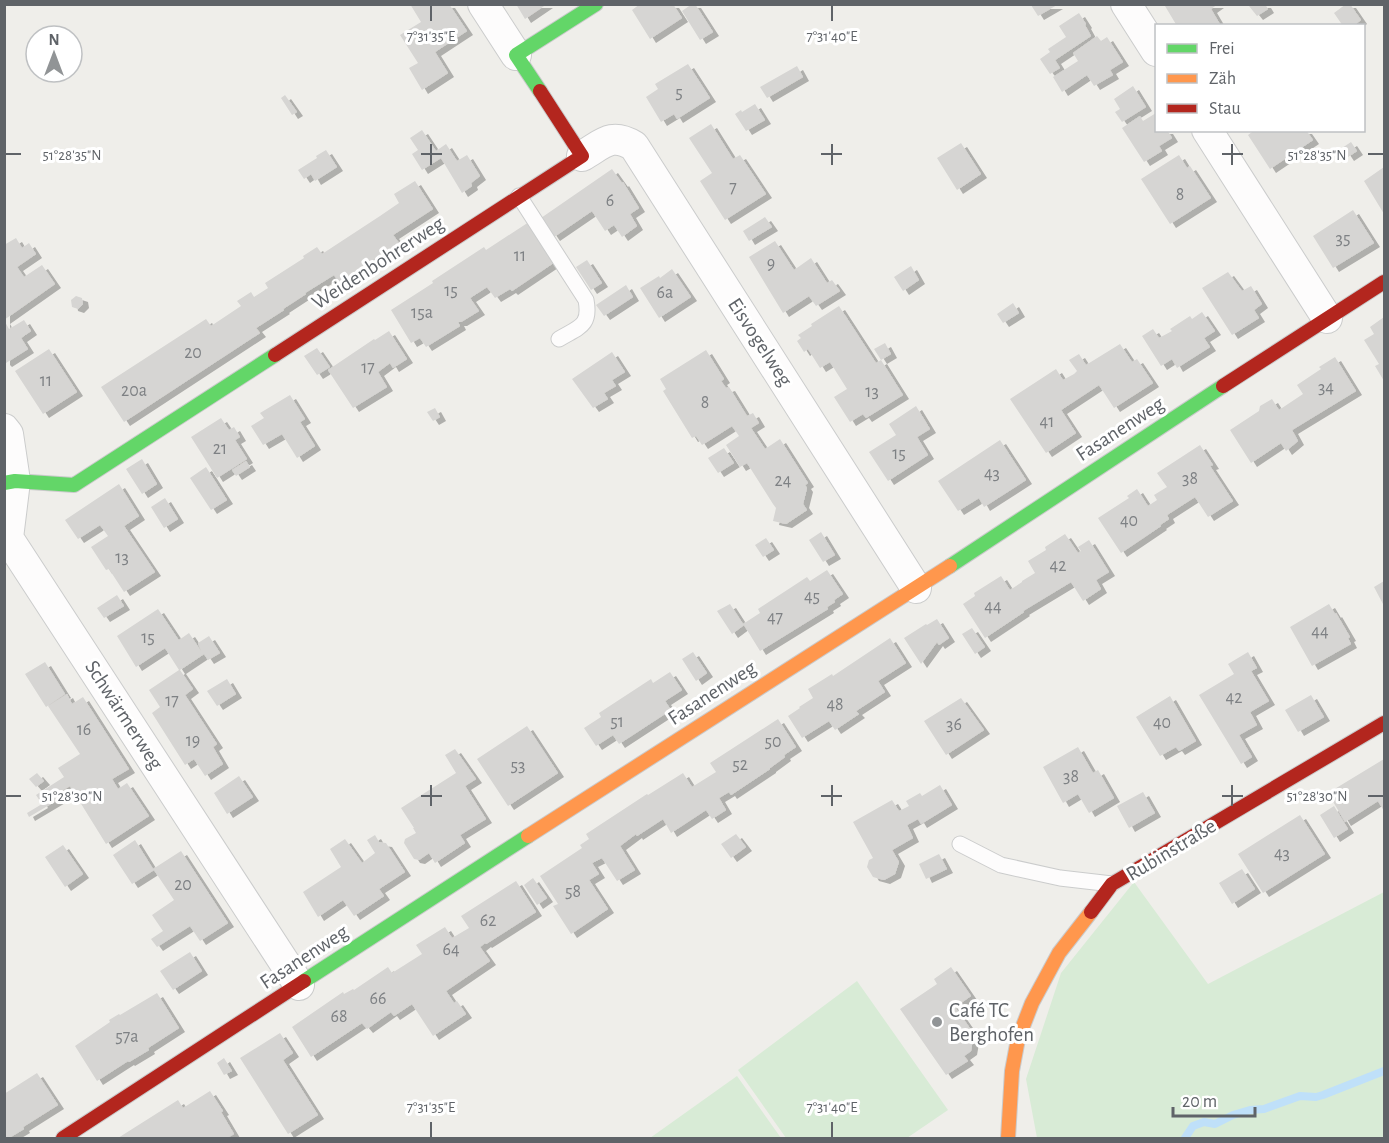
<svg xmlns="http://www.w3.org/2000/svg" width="1389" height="1143" font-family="'Alegreya Sans',sans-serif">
<defs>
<filter id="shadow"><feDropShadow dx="6" dy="4" stdDeviation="0" flood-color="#0004"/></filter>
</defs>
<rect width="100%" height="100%" fill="#efeeea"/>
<path fill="#d8ebd6" d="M1134,882L1208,984L1384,892V1138H1037L1026,1079L1061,973Z
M857,981L948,1110L907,1138H786L738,1070Z
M737,1076L781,1138H650Z"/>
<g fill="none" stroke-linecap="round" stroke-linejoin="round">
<path stroke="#bfe0f9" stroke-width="8" d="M1185,1138L1193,1126L1204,1122L1215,1124L1233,1115L1250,1110L1264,1109L1300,1096L1316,1097L1323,1095L1384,1071"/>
</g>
<path fill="#d6d5d3" filter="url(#shadow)" d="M410,4H449L467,31L435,52L448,73L422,90L409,68L418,63L400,35L421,22Z
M516,4H547L525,19Z
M640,4H673L682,18L650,39L632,10Z
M692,4H695L713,32L700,40L682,11Z
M1167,4H1218L1211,9L1221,26H1177L1165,6Z
M1251,4H1265L1268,9L1257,16L1249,6Z
M1346,4H1350L1361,20L1353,26H1343L1334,13Z
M1031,5H1057L1038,16Z
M1079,13L1086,24L1085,25L1091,36L1055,60L1060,68L1050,74L1040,59L1050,52L1048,49L1066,37L1059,26Z
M1097,36L1101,41L1107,37L1123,62L1110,70L1113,75L1094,86L1087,75L1062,92L1053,77L1078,61L1073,53Z
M688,64L710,98L677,119L674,114L661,122L646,97L658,89L655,84Z
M797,66L803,77L767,98L760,87Z
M1133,86L1146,107L1122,122L1115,112L1120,109L1114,99Z
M285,95L297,112L292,115L281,98Z
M755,104L765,120L746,131L735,114L741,110L742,112Z
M1156,113V130H1167L1172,138L1159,146L1162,151L1144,162L1122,128L1140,116L1143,121Z
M711,124L733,159L740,155L766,194L725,220L700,181L712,173L689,138Z
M422,130L436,151L446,144L457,161L467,155L480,176L471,183L472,186L462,193L441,158L422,170L412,154L418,150L410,138Z
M1255,130H1306L1313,140L1270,169L1248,135Z
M1351,142L1357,151L1348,157L1342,148Z
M961,143L981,174L957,190L937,158Z
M326,150L337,167L315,181L311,174L304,179L298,170L317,158L316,156Z
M1179,155L1187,168L1190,166L1211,198L1170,224L1141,179Z
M1384,167V214L1364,181Z
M612,169L622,183L623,182L639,208L630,214L637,226L622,237L614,225L605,231L592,211L554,237L541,218Z
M415,181L433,209L393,235L399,243L339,282L334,275L305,293L306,294L283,309L284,310L256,328L260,333L124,422L101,387L206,319L211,326L241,306L237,301L251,292L254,297L268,288L265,283L304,258L303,256L317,247L322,254L380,216L399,203L394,194Z
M1353,210L1374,243L1333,268L1313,236Z
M765,217L772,227L749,241L743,231Z
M529,222L555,262L512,291L510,289L495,298L487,287L470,298L479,311L461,322H458L460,326L426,347L420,338L411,343L391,310L433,283L432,281L484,247L486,250Z
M16,238L22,248L29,243L36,254L17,267L24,277L42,265L55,284L4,320V245Z
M775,241L794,270L811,258L827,283L832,280L840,291L816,306L809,296L783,313L749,257Z
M587,260L602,283L591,290L576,267Z
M911,266L919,280L903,291L894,277Z
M672,269L691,297L659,318L640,288L659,276L660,278Z
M1228,272L1242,291L1251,286L1262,304L1254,310L1259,318L1232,335L1202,288Z
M626,285L633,297L604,316L596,305Z
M76,296L82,298L83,304L78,309L72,307L71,300Z
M1013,303L1019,313L1003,323L997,314Z
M839,306L876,363L881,360L874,349L885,343L891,354L881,360L903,395L866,418L863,414L850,422L834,397L847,389L830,362L820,368L808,349L804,352L797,341L801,338L798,335L812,326L811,324Z
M1202,312L1215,331L1204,338L1210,347L1177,368L1172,359L1161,366L1142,336L1153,329L1159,338L1172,331L1170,329L1190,316L1192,319Z
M1384,317V381L1375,366L1379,364L1364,340L1374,334L1370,327Z
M4,320L9,329L24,320L31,331L21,338L28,349L6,363L4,361Z
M389,331L407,359L393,368L390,363L378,372L387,387L353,408L328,370L374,339L375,340Z
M1120,344L1132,362L1137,359L1153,383L1114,408L1099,385L1061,410L1076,433L1046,453L1010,399L1056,369L1063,380L1074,374L1077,371L1069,360L1079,354L1086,365Z
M317,348L330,367L317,375L304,356Z
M49,349L77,392L43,414L15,371Z
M706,350L724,379L721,381L726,388L729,387L747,416L753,413L759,423L751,428L765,449L780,439L808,483L805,485L807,488L803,504L807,510L786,524L773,521L776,508L773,504L747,463L740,467L726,445L739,436L732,426L702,445L696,436L692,438L663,391L666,389L660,379Z
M612,352L625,372L612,380L616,386L604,393L608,399L593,408L572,379Z
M1335,357L1356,391L1292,430L1298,441L1286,451L1281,443L1251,463L1230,430L1259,411L1260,406L1272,399L1279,410L1303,394L1297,385L1321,369L1319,367Z
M290,395L305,419L300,422L315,446L297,458L282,434L263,445L251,426L264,418L260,413Z
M916,406L930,429L917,437L928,455L888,481L869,452L896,435L889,424Z
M435,408L440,417L433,421L427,412Z
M221,418L229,430L234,427L240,437L235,440L247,459L217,478L191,437Z
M1000,440L1026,480L984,507L979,498L958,511L938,481Z
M1200,445L1213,465L1210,466L1233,501L1208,517L1195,497L1167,515L1169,519L1160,525L1161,526L1121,553L1098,518L1129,498L1127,496L1137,489L1148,506L1157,500L1154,495L1167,487L1157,473Z
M724,448L734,463L718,473L708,458Z
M142,459L157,484L142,494L126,469Z
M246,461L250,467L236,476L232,470Z
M206,467L227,500L211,510L190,478Z
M119,484L139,516L124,526L155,572L124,592L109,569L106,570L91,547L108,536L100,525L78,539L65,520Z
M165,498L178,519L164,528L151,507Z
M821,532L835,555L823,562L809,540Z
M1065,534L1078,553L1081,551L1078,547L1089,540L1109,572L1096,580L1101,589L1083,601L1071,582L1023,611L1024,612L985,638L963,604L975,596L974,593L1001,576L1010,590L1022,582V581L1035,573L1028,561L1046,550L1045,547Z
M766,538L774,550L763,557L755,545Z
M827,570L843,594L834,600L835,602L827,607L828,609L760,651L744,625L732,634L717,611L730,604L743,624L760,613L758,609L807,577L810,581Z
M1384,581V606L1374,587Z
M117,595L124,606L104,618L97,608Z
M1329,604L1335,614L1336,613L1350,637L1348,638L1351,644L1312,666L1290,627Z
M158,609L178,639L179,640L189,633L201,651L198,643L209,636L220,653L208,660L204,654L180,670L193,689L185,695L217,744L213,747L223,764L205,776L194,759L185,765L152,713L160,707L149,690L179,670L165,648L136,667L117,636Z
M937,619L949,638L939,645L937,642L921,664L904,638L926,624L927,625Z
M972,628L985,647L975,654L962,634Z
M890,638L906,663L878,681L885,692L856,711L859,714L835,730L829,721L802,738L788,716L800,708L799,707L813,698L808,689L832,674L833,676Z
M693,652L707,673L696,681L682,659Z
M1248,652L1257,668L1251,671L1269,701L1250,712L1257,725L1239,735L1252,757L1241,764L1199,695L1234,674L1228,664Z
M45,662L65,694L46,707L25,674Z
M670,672L682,690L665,701L671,710L619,744L613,735L596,746L584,728L601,717L599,713L651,679L653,683Z
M227,679L236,694L217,706L207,691Z
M67,694L72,704L83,697L129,769L112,779L118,789L127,783L149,816L106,844L70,786L58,793L61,798L29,817L27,813L42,804L36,795L64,777L58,768L80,754L48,706Z
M1311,695L1324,717L1298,732L1285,710Z
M1170,696L1196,741L1179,751L1176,747L1160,756L1136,717Z
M961,698L984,730L946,755L924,721Z
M778,719L796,747L784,755L785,757L770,768V769L731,795L729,792L719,798L726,810L712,819L706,810L671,833L663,819L637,836L636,834L620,846L635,870L617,881L602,858L592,863L599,874L589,880L608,909L571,934L553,906L558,904L540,876L582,848L580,845L589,839L586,834L647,794L648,795L683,773L692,787L716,772L710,763Z
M527,726L558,773L508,806L477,759Z
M1078,747L1093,773L1098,770L1114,798L1089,813L1078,794L1063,803L1043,767Z
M455,749L476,779L465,786L486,819L460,835L465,843L435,863L429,853L419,860L414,859L404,843L405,839L416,833L413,828H414L401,808L456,773L445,755Z
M1384,759V811L1378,801L1345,822L1328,793Z
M37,773L44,781L36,787L29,779Z
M239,776L253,797L227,814L214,793Z
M940,785L952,805L921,824L918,819L907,825L913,838L892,850L899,862L895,874L884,880L873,877L867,867L869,860L873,858L853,822L892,800L899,811L909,806L906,801L920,793L922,796Z
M1143,792L1155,813L1129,828L1117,806Z
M1334,806L1348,829L1334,838L1320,815Z
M1300,815L1325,854L1263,893L1238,854Z
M736,834L746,847L731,858L721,844Z
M375,835L379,842L386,843L405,872L379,889L384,896L354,916L343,900L318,917L303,892L341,867L330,849L345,839L362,863L375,853L367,840Z
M135,840L153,869L181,851L228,923L200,941L190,926L157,947L151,939L163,931L152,915L174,900L154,870L132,884L113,855Z
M63,845L83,874L65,887L45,857Z
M939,854L947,869L926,879L919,864Z
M1242,869L1255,889L1232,904L1219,883Z
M533,878L547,898L537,905L524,885Z
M516,881L536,912L486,944L485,943L480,947L490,961L446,991L454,1003L457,1001L466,1014L433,1036L412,1004L394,1016L391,1012L367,1029L362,1023L311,1057L292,1027L343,992L344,994L353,989L354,990L388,967L392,973L422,954L416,945L445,927L452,938L469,928L461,916Z
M190,952L202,971L173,990L160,971Z
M951,967L971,996L955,1007L974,1034L971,1051L964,1056L968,1061L946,1075L900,1009L937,984L934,979Z
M157,993L179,1028L148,1048L149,1050L129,1062L128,1061L97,1081L75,1046L110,1022L109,1020L119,1014L120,1015Z
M280,1033L293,1053L283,1060L318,1115L288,1134L240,1058Z
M224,1058L232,1071L224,1075L217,1063Z
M37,1073L58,1105L23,1127L24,1129L9,1138H4V1102L6,1101L4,1094Z
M210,1091L223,1111L221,1112L234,1134L227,1138H118L178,1100L183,1108Z"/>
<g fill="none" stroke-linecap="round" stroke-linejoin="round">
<g stroke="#cbcccc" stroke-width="17">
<path id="lane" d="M519,196L586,300C591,326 579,327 559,339
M960,844L1001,865L1060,878L1112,884"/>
</g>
<g stroke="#cbcccc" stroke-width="32">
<path id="street" d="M483,4L516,55
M1126,4L1156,51
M1207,130L1327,318
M582,156C603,144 611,132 634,146L916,588
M4,429L8,434L15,481L8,538L299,985"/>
</g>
<g stroke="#cacacb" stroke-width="16">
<path id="fast" d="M540,91L516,55L596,4
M4,483L15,481L74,485L275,355
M950,566L1223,386
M304,981L528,836"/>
</g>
<g stroke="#cacacb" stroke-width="16">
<path id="slow" d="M528,836L950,566
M1008,1138L1012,1071L1018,1039L1032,1003L1059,953L1091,912"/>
</g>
<g stroke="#cacacb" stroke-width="16">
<path id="jam" d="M275,355L582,156L540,91
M1223,386L1384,282
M1091,912L1112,884L1384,723
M63,1138L304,981"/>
</g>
<use href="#lane" stroke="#fdfcfc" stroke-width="15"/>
<use href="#street" stroke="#fdfcfc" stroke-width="30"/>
<use href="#fast" stroke="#63d668" stroke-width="14"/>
<use href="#slow" stroke="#ff974d" stroke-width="14"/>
<use href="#jam" stroke="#b3261e" stroke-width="14"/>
</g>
<path fill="none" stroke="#5f6368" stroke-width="2" d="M431,6V21M832,6V21M431,144V165M832,144V165M1232,144V165M6,154H21M421,154H442M821,154H842M1222,154H1243M1368,154H1383M431,785V806M832,785V806M1232,785V806M6,796H21M421,796H442M821,796H842M1222,796H1243M1368,796H1383M431,1122V1137M832,1122V1137"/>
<circle fill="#919496" stroke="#fff" stroke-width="2" cx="937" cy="1022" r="6"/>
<g text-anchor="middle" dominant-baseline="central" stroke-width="6" stroke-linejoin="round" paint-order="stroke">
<g font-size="18" fill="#7e8184">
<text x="679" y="93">5</text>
<text x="733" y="188">7</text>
<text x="1180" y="195">8</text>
<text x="610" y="201">6</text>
<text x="1343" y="239">35</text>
<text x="520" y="256">11</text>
<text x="771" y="264">9</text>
<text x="451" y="291">15</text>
<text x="665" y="293">6a</text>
<text x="422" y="313">15a</text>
<text x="193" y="353">20</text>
<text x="368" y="368">17</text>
<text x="46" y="381">11</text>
<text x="1326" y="388">34</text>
<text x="134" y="391">20a</text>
<text x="872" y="392">13</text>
<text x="705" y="403">8</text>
<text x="1047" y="422">41</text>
<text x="220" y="449">21</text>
<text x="899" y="454">15</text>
<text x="992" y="474">43</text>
<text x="1190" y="479">38</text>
<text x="783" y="481">24</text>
<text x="1129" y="521">40</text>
<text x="122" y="558">13</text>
<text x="1058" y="566">42</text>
<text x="812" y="597">45</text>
<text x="993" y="607">44</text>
<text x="775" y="618">47</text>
<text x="1320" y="632">44</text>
<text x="148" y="638">15</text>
<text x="1234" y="698">42</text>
<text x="172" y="701">17</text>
<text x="835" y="705">48</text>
<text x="617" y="722">51</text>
<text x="1162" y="723">40</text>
<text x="954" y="725">36</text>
<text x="84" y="730">16</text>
<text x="193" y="741">19</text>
<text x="773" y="742">50</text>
<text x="740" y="765">52</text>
<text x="518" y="766">53</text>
<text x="1071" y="777">38</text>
<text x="1282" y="854">43</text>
<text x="183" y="885">20</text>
<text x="573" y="892">58</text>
<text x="488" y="921">62</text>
<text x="451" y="950">64</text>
<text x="378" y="999">66</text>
<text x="339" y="1017">68</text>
<text x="127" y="1037">57a</text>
</g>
<g font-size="21" fill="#5f6368" stroke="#fff">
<text transform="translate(378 263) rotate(-33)">Weidenbohrerweg</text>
<text transform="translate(760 342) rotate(57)">Eisvogelweg</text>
<text transform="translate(1120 429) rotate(-33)">Fasanenweg</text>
<text transform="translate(712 693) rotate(-33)">Fasanenweg</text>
<text transform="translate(124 715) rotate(57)">Schwärmerweg</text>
<text transform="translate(1171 850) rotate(-31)">Rubinstraße</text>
<text transform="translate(304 957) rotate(-33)">Fasanenweg</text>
</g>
<g font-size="21" fill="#5f6368" stroke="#fff" text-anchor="start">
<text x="949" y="1010">Café TC<tspan x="949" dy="24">Berghofen</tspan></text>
</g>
</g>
<g font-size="15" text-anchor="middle" fill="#5f6368" stroke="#fff" stroke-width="6" stroke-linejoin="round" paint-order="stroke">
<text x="431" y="41">7°31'35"E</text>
<text x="832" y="41">7°31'40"E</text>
<text x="72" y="160">51°28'35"N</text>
<text x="1317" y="160">51°28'35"N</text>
<text x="72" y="801">51°28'30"N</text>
<text x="1317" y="801">51°28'30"N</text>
<text x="431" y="1112">7°31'35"E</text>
<text x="832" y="1112">7°31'40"E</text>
</g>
<rect width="1389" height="1143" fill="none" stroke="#5f6368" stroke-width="12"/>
<rect x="1155" y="24" width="210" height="108" fill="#ffffff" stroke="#bfc1c3" stroke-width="1.5"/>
<rect x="1167" y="44" width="30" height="9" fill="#63d668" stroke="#bfc1c3" stroke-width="1.5"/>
<text x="1209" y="54" font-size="18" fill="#5f6368">Frei</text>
<rect x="1167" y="74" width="30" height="9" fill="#ff974d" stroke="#bfc1c3" stroke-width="1.5"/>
<text x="1209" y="84" font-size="18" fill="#5f6368">Zäh</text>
<rect x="1167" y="104" width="30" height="9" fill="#b3261e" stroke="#bfc1c3" stroke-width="1.5"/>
<text x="1209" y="114" font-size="18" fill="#5f6368">Stau</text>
<g transform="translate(54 54)"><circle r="28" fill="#ffffff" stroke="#bfc1c3" stroke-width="1.5"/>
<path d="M0-4.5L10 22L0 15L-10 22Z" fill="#919496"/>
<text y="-9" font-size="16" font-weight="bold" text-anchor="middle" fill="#5f6368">N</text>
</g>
<path d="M1173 1107v9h82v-9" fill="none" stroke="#5f6368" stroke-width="3"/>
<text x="1182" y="1107" font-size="18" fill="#5f6368" stroke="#ffffff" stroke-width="4.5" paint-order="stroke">20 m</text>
</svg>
